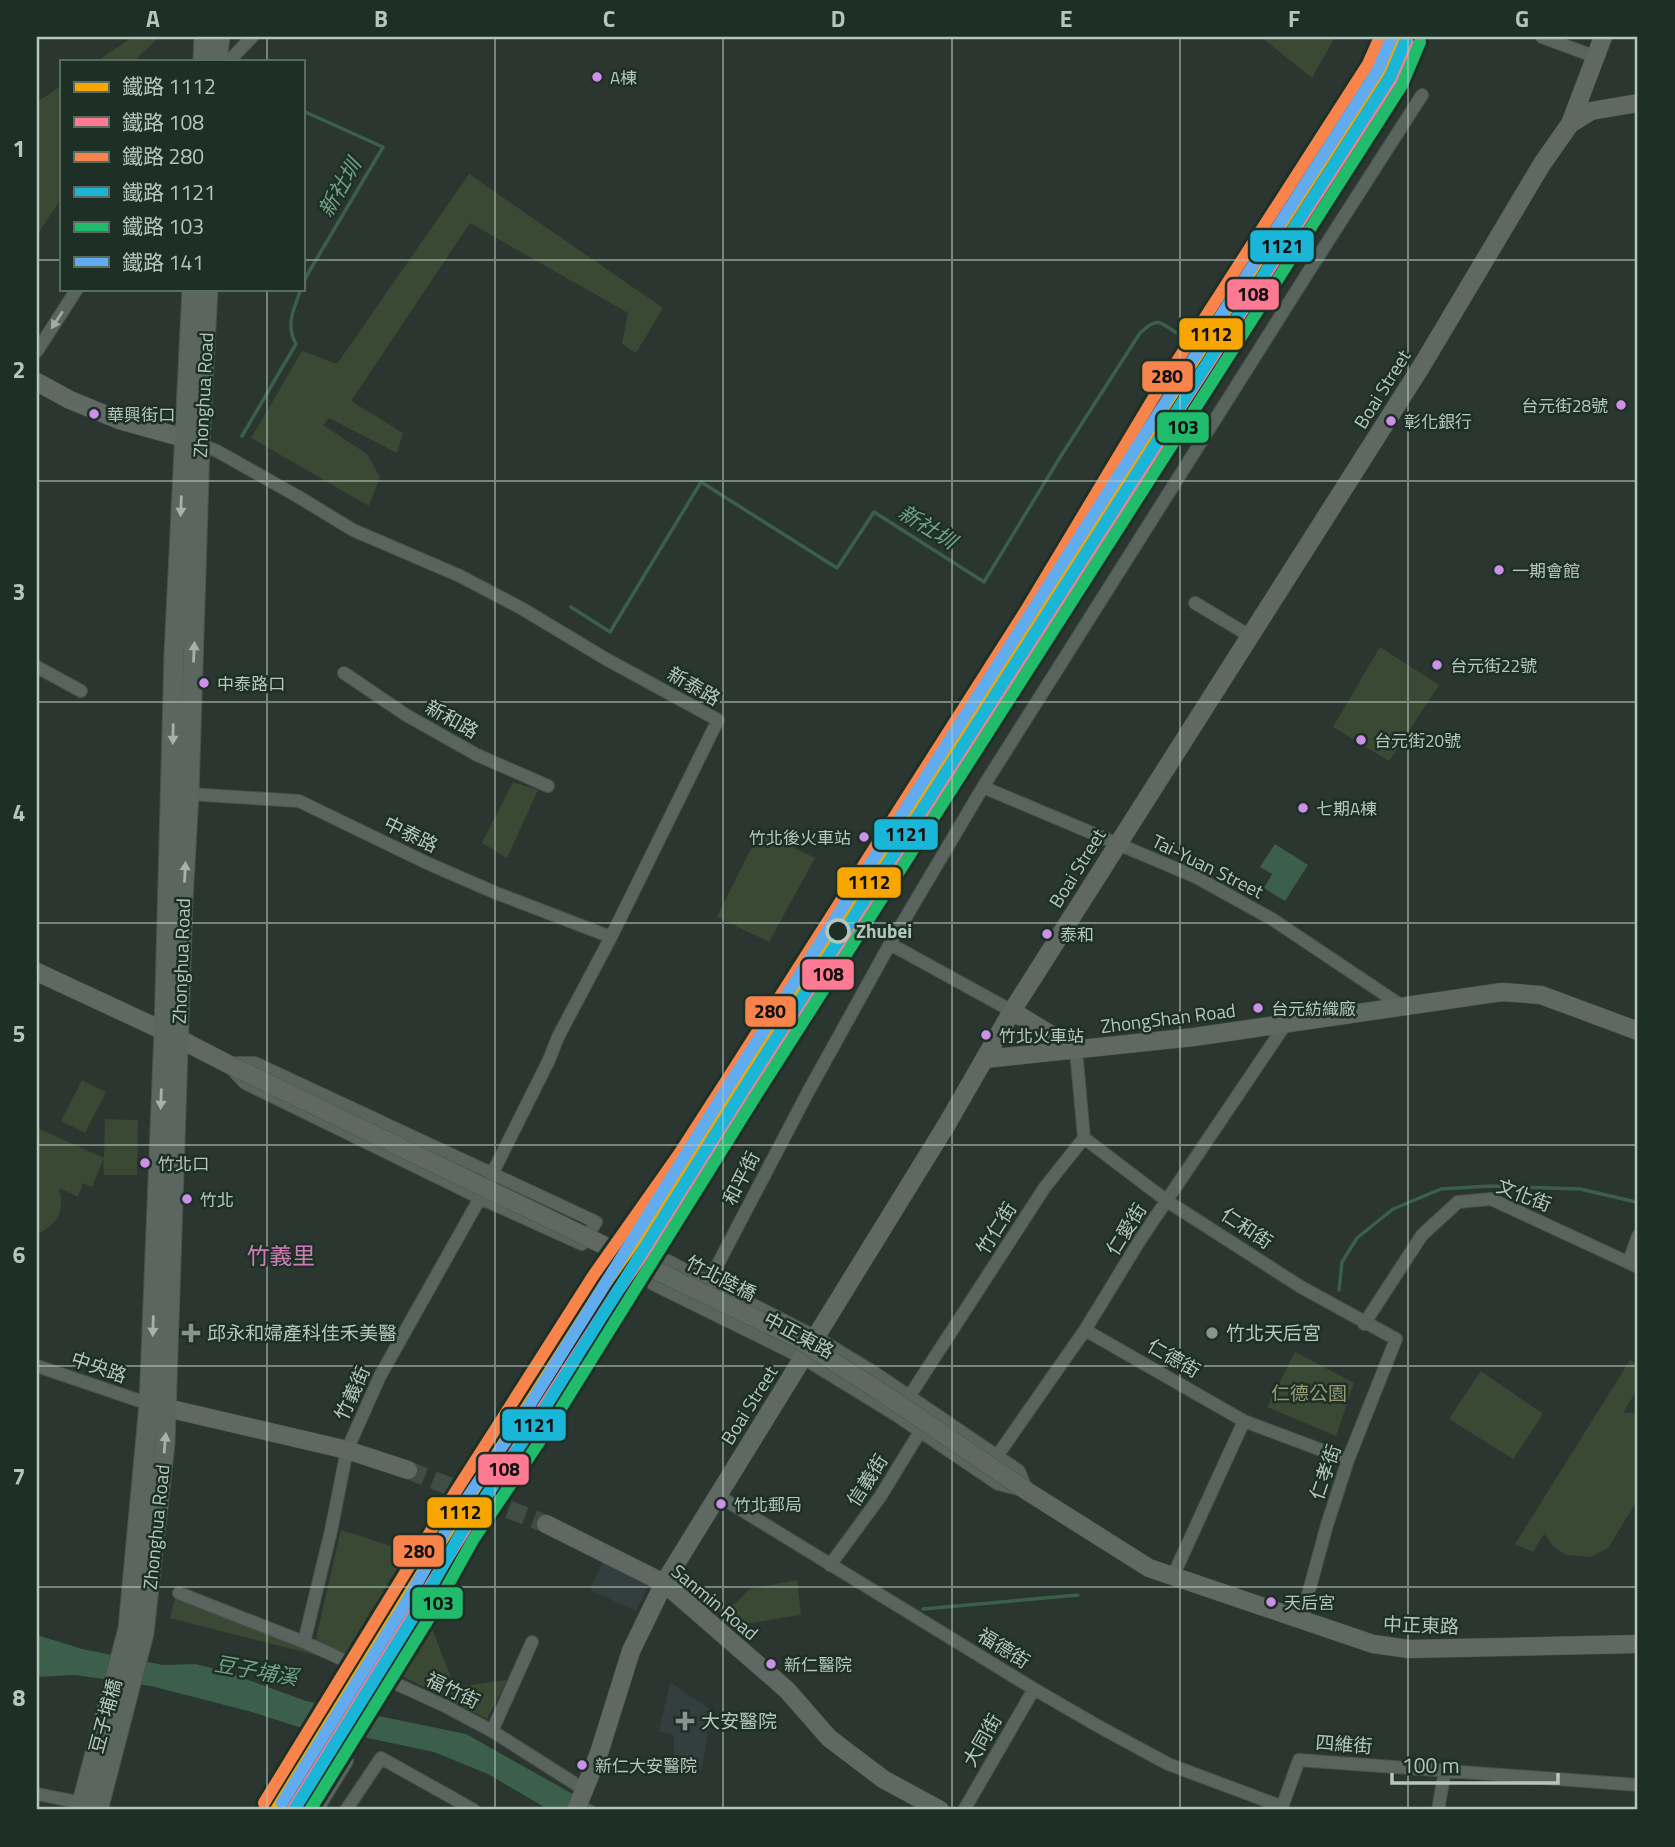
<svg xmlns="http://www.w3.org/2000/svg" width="1675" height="1847" viewBox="0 0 1675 1847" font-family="'Titillium Web','Noto Sans TC',sans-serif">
  <rect width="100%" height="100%" fill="#2b3630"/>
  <path fill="#333f3e" d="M603 1561 649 1583 636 1611 590 1590Z
    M670 1682 711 1710 702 1770 674 1771V1735L659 1731Z"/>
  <path fill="#394933" d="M133 37H159L134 61H97Z
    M1261 37H1335L1312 78Z
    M61 86V199L37 235V102Z
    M469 174 663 308 636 353 622 344 628 313 470 223 351 401 403 433 397 453 329 418 323 425 367 454 380 477 369 506 251 438 302 351 337 364Z
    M1380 647 1439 685 1389 761 1333 727Z
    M513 782 538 790 507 858 482 843Z
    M760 831 815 858 769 942 717 917Z
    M82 1080 106 1092 85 1133 61 1121Z
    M105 1119 138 1120 137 1175H104L103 1160 92 1187 83 1183 78 1197 59 1188C65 1213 58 1222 37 1235V1128L104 1158Z
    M1295 1352 1354 1383 1336 1436 1267 1407Z
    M1630 1360 1638 1365V1388L1623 1413H1638V1499L1608 1548 1591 1557 1566 1555 1554 1547 1544 1534 1533 1552 1515 1544Z
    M1481 1371 1543 1414 1513 1459 1449 1419Z
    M341 1530 428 1558 361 1663 319 1646 316 1638Z
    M797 1580 801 1615 733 1626 718 1610 736 1603 749 1589Z
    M175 1597 335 1660 170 1618Z
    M430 1624 455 1687 507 1680 487 1719 402 1676Z"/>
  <path fill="#3b5f4a" d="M1275 844 1308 865 1285 901 1264 888 1272 874 1260 867Z
    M37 1635 82 1649 163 1665 195 1664 224 1671 306 1701 466 1734 601 1810H549L488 1774 434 1752 363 1737 308 1730 252 1712 151 1686 75 1675 37 1677Z"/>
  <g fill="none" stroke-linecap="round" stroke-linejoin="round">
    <path stroke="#3b5f4a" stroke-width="3.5" d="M303 111 383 147 307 275 303 285
      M1268 291 1279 295
      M242 436 296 344C285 324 294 309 301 289
      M571 607 610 632 701 482 837 568 874 512 984 582 1059 459 1140 333C1160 315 1159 323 1180 335
      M1339 1290 1342 1262 1357 1238 1393 1209 1441 1189 1490 1186 1580 1189 1636 1202
      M923 1609 1078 1595
      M328 1708 342 1677"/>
    <path stroke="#404c45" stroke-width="18" stroke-dasharray="18 9" stroke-linecap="butt" d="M408 1470 546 1524"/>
    <defs>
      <path id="street" d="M1542 37 1596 57
        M229 61 252 37
        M37 351 77 289
        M194 442 217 451 297 496 353 530 460 576 521 608 606 659 718 720 611 937 558 1037 549 1060 480 1198 380 1376 347 1450 331 1531 304 1642
        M1195 603 1250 636
        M37 667 81 691
        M344 673 406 715 477 755 548 786
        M983 787 1196 877 1272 919 1402 1006
        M189 794 299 801 427 863 496 893 611 937
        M890 944 1012 1011
        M226 1063H255L596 1222 582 1244 480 1198 245 1083Z
        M1084 1138 1167 1201 1301 1287 1396 1339 1348 1460 1327 1525 1301 1620
        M668 1261 816 1337 875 1373 1019 1471 1027 1491 998 1484 896 1415 803 1358 653 1284Z
        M1629 1261 1638 1236
        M709 1281 808 1092 890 944 983 787 1307 274 1422 95
        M1364 1324 1422 1235 1458 1202 1491 1199 1638 1267
        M1085 1330 1244 1421 1348 1460
        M37 1366 149 1404
        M905 1403 1045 1187 1084 1138 1076 1050
        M997 1456 1085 1330 1140 1240 1287 1022
        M717 1495 1034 1689 1098 1726 1168 1764 1283 1807
        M830 1565 880 1497 924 1425
        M1173 1576 1244 1421
        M179 1593 304 1642 445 1706 492 1731 585 1790
        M492 1731 532 1642
        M37 1794 88 1804
        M317 1810 347 1761
        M346 1810 381 1758 474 1810
        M964 1810 1034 1689
        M1281 1810 1299 1760 1638 1785
        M1438 1810 1445 1770"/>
      <path id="secondary" d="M1570 124 1603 37
        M37 382 70 400 119 420 184 438
        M37 972 164 1031 226 1063
        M1012 1011 1076 1050
        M985 1059 1194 1037 1502 992 1541 995 1638 1031
        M154 1405 347 1450 408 1470
        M1027 1491 1149 1568 1373 1644 1409 1649 1638 1644
        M546 1524 664 1583 787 1690 829 1738 883 1779 940 1810
        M576 1810 599 1753 631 1651 664 1583 947 1124 1012 1011 1421 367 1542 164 1570 124 1591 111 1638 103"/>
      <path id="primary" d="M203 61 204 37
        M217 61 220 37
        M80 1810 128 1629 149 1404 164 1031 174 654 192 289
        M98 1810 144 1633 165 1443 183 900 189 794 200 444 208 289"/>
    </defs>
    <use href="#street" stroke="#48514c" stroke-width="14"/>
    <use href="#secondary" stroke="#48514c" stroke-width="19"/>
    <use href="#primary" stroke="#48534d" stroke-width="21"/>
    <use href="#street" stroke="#5a645e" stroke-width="12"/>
    <use href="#secondary" stroke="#5f6863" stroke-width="18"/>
    <use href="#primary" stroke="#5c6661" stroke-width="19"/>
    <path stroke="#5a635f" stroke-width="3.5" stroke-dasharray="7 7" stroke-linecap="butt" d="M1056 629 1396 83 1416 37"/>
    <defs>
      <path id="secondary-bridge" d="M226 1063 796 1338 881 1392 1027 1491"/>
    </defs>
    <use href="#secondary-bridge" stroke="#48514c" stroke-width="19" stroke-linecap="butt"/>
    <use href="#secondary-bridge" stroke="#5f6863" stroke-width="18"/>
    <defs>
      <path id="rail-1" d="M276 1810 449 1529 605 1284 691 1162 740 1086 1038 617 1166 404 1380 71 1395 37"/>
      <path id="rail-2" d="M292 1810 461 1536 617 1292 702 1170 752 1094 1050 625 1178 411 1392 79 1408 43"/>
      <path id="rail-3" d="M264 1803 437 1521 593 1276 679 1154 728 1078 1026 610 1154 397 1368 64 1380 37"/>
      <path id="rail-4" d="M294 1810 422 1603 461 1533 536 1422 743 1090 1390 77 1407 37"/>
      <path id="rail-5" d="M310 1810 434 1610 473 1540 548 1429 755 1097 1402 85 1420 42"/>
      <path id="rail-6" d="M282 1803 410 1596 449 1525 524 1414 731 1082 1378 70 1392 37"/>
    </defs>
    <use href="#rail-1" stroke="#1e3026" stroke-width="18"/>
    <use href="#rail-2" stroke="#1e3026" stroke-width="18"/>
    <use href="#rail-3" stroke="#1e3026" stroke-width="18"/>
    <use href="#rail-4" stroke="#1e3026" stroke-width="18"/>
    <use href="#rail-5" stroke="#1e3026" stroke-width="18"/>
    <use href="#rail-6" stroke="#1e3026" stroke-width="18"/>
    <use href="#rail-1" stroke="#f7a600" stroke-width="12"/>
    <use href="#rail-2" stroke="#fe7a93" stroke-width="12"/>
    <use href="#rail-3" stroke="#f8844c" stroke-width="12"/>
    <use href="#rail-4" stroke="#1ab6d8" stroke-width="12"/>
    <use href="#rail-5" stroke="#20bc6c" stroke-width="12"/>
    <use href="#rail-6" stroke="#60acee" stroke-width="12"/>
  </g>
  <defs><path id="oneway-solid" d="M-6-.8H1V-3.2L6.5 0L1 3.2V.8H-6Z" transform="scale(1.75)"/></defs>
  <use fill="#9eaea5" href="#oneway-solid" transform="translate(57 320) rotate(123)"/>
  <g fill="#a3b3ab">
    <use href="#oneway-solid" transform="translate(181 506) rotate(92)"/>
    <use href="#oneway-solid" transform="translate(194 652) rotate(-87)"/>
    <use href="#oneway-solid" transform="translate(173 734) rotate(91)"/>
    <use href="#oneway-solid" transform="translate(185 872) rotate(-87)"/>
    <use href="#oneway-solid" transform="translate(161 1099) rotate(92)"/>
    <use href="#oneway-solid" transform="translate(153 1326) rotate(92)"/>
    <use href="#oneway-solid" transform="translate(165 1443) rotate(-85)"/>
  </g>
  <path fill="none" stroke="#b5c6bd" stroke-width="2" stroke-opacity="0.55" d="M267 37V61M495 37V1810M723 37V1810M952 37V1810M1180 37V1810M1408 37V1810M37 260H61M303 260H1638M267 289V1810M37 481H1638M37 702H1638M37 923H1638M37 1145H1638M37 1366H1638M37 1587H1638"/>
  <g fill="#ce8fe9" stroke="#1e3026" stroke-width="2.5">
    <circle cx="597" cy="77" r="6"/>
    <circle cx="1621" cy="405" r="6"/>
    <circle cx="94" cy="414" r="6"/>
    <circle cx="1391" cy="421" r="6"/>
    <circle cx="1499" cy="570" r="6"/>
    <circle cx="1437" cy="665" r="6"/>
    <circle cx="204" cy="683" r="6"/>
    <circle cx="1361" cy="740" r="6"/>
    <circle cx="1303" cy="808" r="6"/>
    <circle cx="864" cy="837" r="6"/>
    <circle cx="1047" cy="934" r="6"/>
    <circle cx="1258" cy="1008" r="6"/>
    <circle cx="986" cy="1035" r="6"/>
    <circle cx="145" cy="1163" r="6"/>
    <circle cx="187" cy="1199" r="6"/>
    <circle cx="721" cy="1504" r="6"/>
    <circle cx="1271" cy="1602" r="6"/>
    <circle cx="771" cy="1664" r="6"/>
    <circle cx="582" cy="1765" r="6"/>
  </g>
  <circle fill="#1e3026" stroke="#b5c6bd" stroke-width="3.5" cx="838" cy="931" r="11"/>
  <g fill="#85948c" stroke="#1e3026" stroke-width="2.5">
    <path d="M187.5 1322.5h7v7h7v7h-7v7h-7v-7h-7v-7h7z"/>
    <circle cx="1212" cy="1333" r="7"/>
    <path d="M681.5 1710.5h7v7h7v7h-7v7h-7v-7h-7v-7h7z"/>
  </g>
  <g text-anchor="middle" stroke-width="5" stroke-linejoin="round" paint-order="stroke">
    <g font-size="17" fill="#b5c6bd" stroke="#1e3026" text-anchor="start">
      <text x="610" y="84">A棟</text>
      <text x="1608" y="412" text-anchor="end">台元街28號</text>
      <text x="107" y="421">華興街口</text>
      <text x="1404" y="428">彰化銀行</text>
      <text x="1512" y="577">一期會館</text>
      <text x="1450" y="672">台元街22號</text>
      <text x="217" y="690">中泰路口</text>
      <text x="1374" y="747">台元街20號</text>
      <text x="1316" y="815">七期A棟</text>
      <text x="851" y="844" text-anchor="end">竹北後火車站</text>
      <text x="1060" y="941">泰和</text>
      <text x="1271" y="1015">台元紡織廠</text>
      <text x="999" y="1042">竹北火車站</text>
      <text x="158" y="1170">竹北口</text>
      <text x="200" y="1206">竹北</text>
      <text x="734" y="1511">竹北郵局</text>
      <text x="1284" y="1609">天后宮</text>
      <text x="784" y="1671">新仁醫院</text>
      <text x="595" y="1772">新仁大安醫院</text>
    </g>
    <g font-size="19" fill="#b5c6bd" stroke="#1e3026">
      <text transform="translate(1382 389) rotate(-58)" y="7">Boai Street</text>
      <text transform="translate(203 395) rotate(-87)" y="7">Zhonghua Road</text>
      <text transform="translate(694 686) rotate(30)" y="7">新泰路</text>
      <text transform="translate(452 719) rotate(29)" y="7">新和路</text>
      <text transform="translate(411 834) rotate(26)" y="7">中泰路</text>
      <text transform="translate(1208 866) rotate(26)" y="7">Tai-Yuan Street</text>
      <text transform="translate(1077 868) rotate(-58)" y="7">Boai Street</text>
      <text transform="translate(181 961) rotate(-88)" y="7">Zhonghua Road</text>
      <text transform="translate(1168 1018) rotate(-7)" y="7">ZhongShan Road</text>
      <text transform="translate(741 1178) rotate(-63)" y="7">和平街</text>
      <text transform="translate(1524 1195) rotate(21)" y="7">文化街</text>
      <text transform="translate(996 1228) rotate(-58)" y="7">竹仁街</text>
      <text transform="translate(1247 1228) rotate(34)" y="7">仁和街</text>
      <text transform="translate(1126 1229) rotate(-58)" y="7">仁愛街</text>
      <text transform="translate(721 1278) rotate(27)" y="7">竹北陸橋</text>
      <text transform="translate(799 1335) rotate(28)" y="7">中正東路</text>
      <text transform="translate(1174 1358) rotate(30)" y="7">仁德街</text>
      <text transform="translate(99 1367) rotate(19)" y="7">中央路</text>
      <text transform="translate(352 1393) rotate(-65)" y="7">竹義街</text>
      <text transform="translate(749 1405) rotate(-58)" y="7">Boai Street</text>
      <text transform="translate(1325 1472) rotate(-71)" y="7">仁孝街</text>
      <text transform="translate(867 1480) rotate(-57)" y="7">信義街</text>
      <text transform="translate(156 1527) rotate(-84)" y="7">Zhonghua Road</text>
      <text transform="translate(715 1602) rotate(40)" y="7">Sanmin Road</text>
      <text transform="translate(1421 1625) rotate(2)" y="7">中正東路</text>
      <text transform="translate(1004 1648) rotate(32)" y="7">福德街</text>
      <text transform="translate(453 1690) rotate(26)" y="7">福竹街</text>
      <text transform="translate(105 1716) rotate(-75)" y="7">豆子埔橋</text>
      <text transform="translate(982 1740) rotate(-60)" y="7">大同街</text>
      <text transform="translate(1344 1744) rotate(4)" y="7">四維街</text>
    </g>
    <g font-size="19" font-weight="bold" fill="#b5c6bd" stroke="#1e3026" text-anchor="start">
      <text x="856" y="938">Zhubei</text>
    </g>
    <g font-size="19" fill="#b5c6bd" stroke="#1e3026" text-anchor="start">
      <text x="207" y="1340">邱永和婦產科佳禾美醫</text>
      <text x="1226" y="1340">竹北天后宮</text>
      <text x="701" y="1728">大安醫院</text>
    </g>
    <g font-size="19" fill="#979a75" stroke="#1e3026">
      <text x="1309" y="1400">仁德公園</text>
    </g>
    <g font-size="21" font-style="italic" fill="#71a286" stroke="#1e3026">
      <text transform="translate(340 188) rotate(-60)" y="7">新社圳</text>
      <text transform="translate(927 527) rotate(32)" y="7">新社圳</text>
      <text transform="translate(256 1671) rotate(10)" y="7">豆子埔溪</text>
    </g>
    <g font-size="23" fill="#d07bb7" stroke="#1e3026">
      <text x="281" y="1264">竹義里</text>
    </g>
  </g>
  <g stroke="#1e3026" stroke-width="2.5">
    <rect x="1249" y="229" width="66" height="34" rx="7" fill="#1ab6d8"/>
    <rect x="1226" y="278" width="54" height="33" rx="7" fill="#fe7a93"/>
    <rect x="1178" y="317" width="66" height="34" rx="7" fill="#f7a600"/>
    <rect x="1141" y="360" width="53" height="33" rx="7" fill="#f8844c"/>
    <rect x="1156" y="411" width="54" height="33" rx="7" fill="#20bc6c"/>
    <rect x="873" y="818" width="66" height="33" rx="7" fill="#1ab6d8"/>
    <rect x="836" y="866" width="66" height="33" rx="7" fill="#f7a600"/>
    <rect x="801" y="958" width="54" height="33" rx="7" fill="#fe7a93"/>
    <rect x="744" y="995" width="53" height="33" rx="7" fill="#f8844c"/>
    <rect x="501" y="1408" width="66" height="34" rx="7" fill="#1ab6d8"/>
    <rect x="477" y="1453" width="53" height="33" rx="7" fill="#fe7a93"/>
    <rect x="426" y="1496" width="67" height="33" rx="7" fill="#f7a600"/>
    <rect x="392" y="1534" width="53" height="34" rx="7" fill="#f8844c"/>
    <rect x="411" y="1586" width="53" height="34" rx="7" fill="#20bc6c"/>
  </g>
  <g font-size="19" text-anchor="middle" font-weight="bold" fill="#111">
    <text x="1282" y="253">1121</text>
    <text x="1253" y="301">108</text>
    <text x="1211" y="341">1112</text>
    <text x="1167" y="383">280</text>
    <text x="1183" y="434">103</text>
    <text x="906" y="841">1121</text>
    <text x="869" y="889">1112</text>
    <text x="828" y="981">108</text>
    <text x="770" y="1018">280</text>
    <text x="534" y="1432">1121</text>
    <text x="504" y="1476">108</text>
    <text x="460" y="1519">1112</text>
    <text x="419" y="1558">280</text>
    <text x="438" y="1610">103</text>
  </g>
  <rect width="1675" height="1847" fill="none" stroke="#1e3026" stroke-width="77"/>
  <rect x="60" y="60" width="245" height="231" fill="#1e3026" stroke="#5a6c62" stroke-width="2"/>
  <rect x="74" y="82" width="35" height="10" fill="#f7a600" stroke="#5a6c62" stroke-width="2"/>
  <text x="122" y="94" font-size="21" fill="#b5c6bd">鐵路 1112</text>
  <rect x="74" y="117" width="35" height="10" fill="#fe7a93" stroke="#5a6c62" stroke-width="2"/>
  <text x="122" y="130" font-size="21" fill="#b5c6bd">鐵路 108</text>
  <rect x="74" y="152" width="35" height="10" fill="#f8844c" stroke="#5a6c62" stroke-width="2"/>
  <text x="122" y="164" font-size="21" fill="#b5c6bd">鐵路 280</text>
  <rect x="74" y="187" width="35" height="10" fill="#1ab6d8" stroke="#5a6c62" stroke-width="2"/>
  <text x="122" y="200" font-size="21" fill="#b5c6bd">鐵路 1121</text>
  <rect x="74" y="222" width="35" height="10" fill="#20bc6c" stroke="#5a6c62" stroke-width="2"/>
  <text x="122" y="234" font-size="21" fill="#b5c6bd">鐵路 103</text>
  <rect x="74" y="257" width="35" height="10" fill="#60acee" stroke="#5a6c62" stroke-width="2"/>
  <text x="122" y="270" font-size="21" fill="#b5c6bd">鐵路 141</text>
  <path d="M1392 1773v10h166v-10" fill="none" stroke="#b5c6bd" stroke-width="3.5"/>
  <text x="1402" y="1773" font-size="21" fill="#b5c6bd" stroke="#1e3026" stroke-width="5" paint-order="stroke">100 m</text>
  <rect x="38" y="38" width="1598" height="1770" fill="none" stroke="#b5c6bd" stroke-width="2.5"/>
  <g font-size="23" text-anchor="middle" font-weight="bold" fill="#b5c6bd">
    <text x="153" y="27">A</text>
    <text x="381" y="27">B</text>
    <text x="609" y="27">C</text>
    <text x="838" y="27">D</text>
    <text x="1066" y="27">E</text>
    <text x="1294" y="27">F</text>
    <text x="1522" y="27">G</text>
    <text x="19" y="157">1</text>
    <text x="19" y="378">2</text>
    <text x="19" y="600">3</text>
    <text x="19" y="821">4</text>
    <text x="19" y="1042">5</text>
    <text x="19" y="1263">6</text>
    <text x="19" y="1485">7</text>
    <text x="19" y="1706">8</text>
  </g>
</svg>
